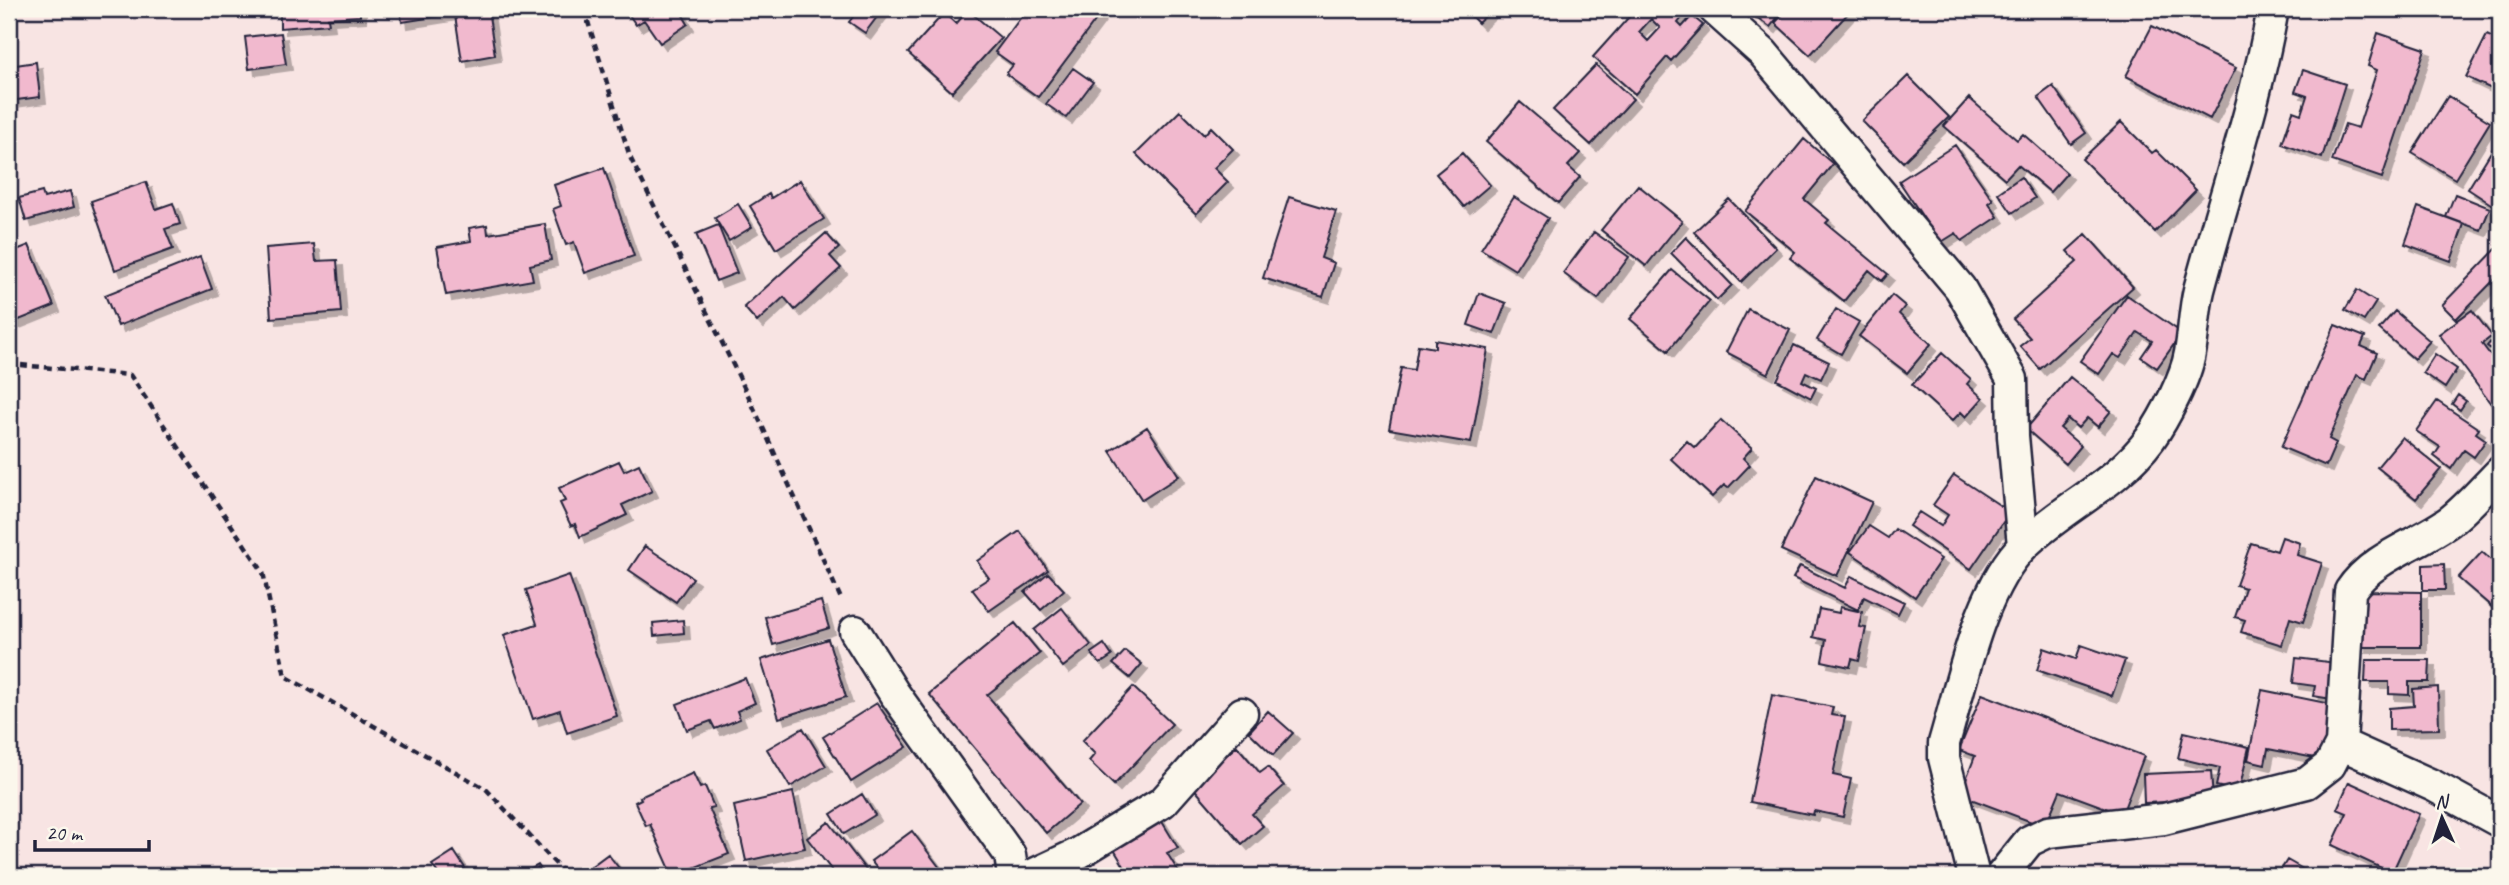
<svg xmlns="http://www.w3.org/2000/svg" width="2509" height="885" viewBox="0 0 2509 885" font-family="Caveat,sans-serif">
  <defs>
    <filter id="shadow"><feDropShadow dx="6" dy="6" stdDeviation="0" flood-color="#0004"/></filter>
  </defs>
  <rect width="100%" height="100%" fill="#f8e4e3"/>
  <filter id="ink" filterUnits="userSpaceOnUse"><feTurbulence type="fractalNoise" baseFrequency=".0143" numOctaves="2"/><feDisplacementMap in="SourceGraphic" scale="14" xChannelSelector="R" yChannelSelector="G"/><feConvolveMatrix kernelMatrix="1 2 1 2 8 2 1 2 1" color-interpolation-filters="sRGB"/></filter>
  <g filter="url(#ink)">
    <path fill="#f1b9ce" stroke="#22223b" stroke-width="2" fill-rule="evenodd" filter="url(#shadow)" d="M262 9H360V16L328 18 329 24 280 28V10Z
      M400 9H452V14L402 22Z
      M454 9H488L495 55 462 61Z
      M625 9H686L681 12 688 24 660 43 644 20 636 25Z
      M859 9H883L865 33 849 22Z
      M1027 9H1104L1038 97 1006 74 1013 65 995 52Z
      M1464 9H1493L1478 23Z
      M1636 9H1661L1668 15 1674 9H1689L1678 23 1682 27 1692 16 1703 25 1671 61 1667 57 1635 94 1593 57ZM1651 19 1660 28 1648 41 1639 32Z
      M1746 9H1784L1770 27Z
      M1788 9H1852L1810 55 1775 23Z
      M968 10 1001 38 952 92 908 53 944 13 956 24Z
      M2152 26 2236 68 2210 119 2126 76Z
      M281 33 286 64 249 69 245 37Z
      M2378 33 2425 49 2382 178 2332 161 2345 124 2358 128 2377 70 2368 66Z
      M2500 33V93L2466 77 2487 35 2497 40Z
      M36 62 40 97 9 101V66Z
      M1596 65 1633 99 1591 145 1553 110Z
      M1073 68 1093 82 1066 118 1046 104Z
      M2303 70 2345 84 2322 158 2282 144 2293 111 2301 114 2307 96 2295 92Z
      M1908 76 1949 117 1903 162 1862 121Z
      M2053 86 2086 133 2071 144 2038 97Z
      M2448 96 2490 122 2455 179 2412 153Z
      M1969 98 2017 140 2023 134 2067 173 2050 192 2018 165 2005 179 1944 126Z
      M1520 102 1580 153 1568 166 1580 177 1558 203 1486 142Z
      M1180 111 1204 135 1211 127 1233 149 1214 168 1228 182 1196 214 1136 154Z
      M2121 122 2152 153 2156 150 2196 190 2155 232 2082 159Z
      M2500 137V210L2468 189Z
      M1804 139 1833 164 1804 199 1829 220 1826 223 1888 274 1882 281 1869 270 1844 301 1790 258 1795 252 1745 211Z
      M1955 145 1993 200 1989 203 1998 217 1962 241 1956 233 1940 243 1899 181Z
      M1462 153 1490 185 1464 207 1436 174Z
      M604 168 634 256 585 273 574 242 566 245 553 209 561 206 554 185Z
      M2021 177 2035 198 2012 213 1998 193Z
      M800 180 824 219 776 249 750 206 769 194 771 198Z
      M146 182 156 209 173 203 180 224 165 229 173 249 115 270 91 201Z
      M1638 185 1682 221 1646 266 1601 230Z
      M70 191 74 207 26 221 19 198 42 192 44 198Z
      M2455 194 2490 208 2481 230 2446 217Z
      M1289 197 1336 211 1321 258 1334 263 1323 297 1263 278Z
      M1514 197 1548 218 1515 270 1481 249Z
      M1729 199 1776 248 1741 282 1694 232Z
      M738 204 752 227 729 241 715 218Z
      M2418 207 2464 224 2451 261 2405 244Z
      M545 224 551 260 530 265 533 280 446 295 437 247 471 241 469 228 487 225 488 234Z
      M718 225 737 273 716 281 696 234Z
      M1594 232 1629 257 1598 299 1563 273Z
      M826 233 839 248 830 256 841 268 795 310 784 297 757 322 744 307Z
      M2086 234 2133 287 2040 369 2020 346 2030 338 2013 319 2077 262 2067 251Z
      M1686 237 1732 285 1717 300 1671 253Z
      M314 244 316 261 337 260 341 312 271 318 266 248Z
      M29 245 54 306 9 324V253Z
      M2500 245V274L2456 319 2442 305Z
      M200 257 212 289 118 326 105 295Z
      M1672 270 1710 301 1668 351 1630 319Z
      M2357 290 2376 302 2364 321 2345 310Z
      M1479 293 1506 303 1494 334 1468 325Z
      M1892 295 1905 306 1899 314 1931 344 1907 373 1859 336Z
      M2127 295 2182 333 2157 368 2141 357 2152 341 2138 332 2120 358 2113 354 2099 374 2080 361Z
      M1748 309 1790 330 1768 374 1726 352Z
      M1836 309 1859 322 1841 354 1817 340Z
      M2472 310 2492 336 2482 344 2500 368V416L2439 334Z
      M2395 311 2430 341 2414 359 2379 329Z
      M2335 325 2365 337 2361 346 2377 353 2366 379 2357 375 2329 439 2336 443 2326 466 2281 447Z
      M2500 330V356L2487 346Z
      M1435 340 1488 349 1471 443 1389 429 1401 368 1414 370 1418 345 1435 348Z
      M1794 345 1829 362 1821 379 1806 372 1802 381 1816 388 1811 398 1777 380Z
      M1942 353 1971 379 1967 384 1983 398 1966 417 1961 412 1952 421 1912 385Z
      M2435 354 2457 369 2445 388 2423 373Z
      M2070 377 2111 411 2098 427 2087 418 2078 428 2068 419 2060 428 2081 446 2066 464 2026 429Z
      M2458 395 2466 401 2460 410 2452 404Z
      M2437 401 2479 429 2476 433 2486 440 2474 457 2464 450 2451 469 2434 456 2440 447 2416 431Z
      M1721 420 1752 448 1743 458 1750 465 1728 488 1724 485 1712 497 1671 459 1687 441 1695 448Z
      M1147 427 1179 476 1142 500 1110 451Z
      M2402 437 2441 469 2416 499 2377 467Z
      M619 461 624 471 639 464 652 491 622 505 627 515 580 537 575 524 571 526 560 503 565 501 559 488Z
      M1954 475 2010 512 1971 569 1909 526 1919 512 1941 526 1948 515 1933 505Z
      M1816 476 1872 502 1837 576 1781 550Z
      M1869 526 1888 538 1895 529 1941 559 1915 597 1850 552Z
      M1020 531 1048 570 989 611 972 589 989 578 977 561Z
      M2282 537 2300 543 2297 555 2322 563 2303 622 2290 618 2282 645 2241 632 2245 620 2235 617 2245 588 2236 585 2251 543 2277 551Z
      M645 546 693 578 676 602 629 570Z
      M2482 552 2500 568V614L2458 578Z
      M2444 564 2445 590H2423V565Z
      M1800 566 1845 588 1851 576 1904 602 1898 614 1864 597 1858 610 1793 578Z
      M1048 573 1064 590 1041 610 1025 592Z
      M569 575 617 716 567 733 560 710 533 719 504 635 537 624 526 590Z
      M2361 591 2421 592V647H2360Z
      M821 601 829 628 773 645 765 617Z
      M1840 607 1862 612 1859 627 1866 628 1859 661 1852 659 1850 667 1822 661 1826 640 1813 637 1819 609 1839 613Z
      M1062 608 1091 645 1063 667 1034 630Z
      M683 620 684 633 654 636 653 623Z
      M1015 623 1040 653 987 695 1080 804 1046 833 929 694Z
      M828 639 846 697 779 718 761 660Z
      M1104 644 1112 656 1100 664 1091 653Z
      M2081 645 2125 660 2112 696 2037 670 2044 648 2076 659Z
      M1125 651 1142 664 1130 678 1113 664Z
      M2296 658 2337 663 2332 699 2313 696 2315 686 2293 683Z
      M2366 660H2430L2429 682H2409V695L2389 694V682H2365Z
      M745 678 755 703 737 711 740 719 715 729 711 721 687 730 677 704Z
      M1133 687 1172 724 1114 785 1089 761 1095 754 1082 741Z
      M2438 687 2439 729 2389 730V708L2414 706 2413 689Z
      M2262 690 2336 705 2325 760 2268 749 2265 764 2248 760Z
      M1982 694 2144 756 2122 814 2060 791 2045 827 1960 795 1975 756 1959 750Z
      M1772 695 1833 707 1831 715 1845 717 1833 775 1851 779 1843 817 1814 811 1813 815 1750 802Z
      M877 703 907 747 851 782 823 737Z
      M1268 711 1293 733 1273 755 1249 732Z
      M803 728 826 766 790 787 767 749Z
      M2184 732 2249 747 2239 791 2216 786 2220 768 2178 758Z
      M1237 746 1260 773 1268 767 1284 786 1252 814 1263 826 1242 844 1191 785Z
      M2211 771 2213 800 2144 803 2143 774Z
      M693 773 700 788 705 786 714 807 709 808 729 854 673 876 650 824 646 826 635 802 641 799 640 797Z
      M2349 782 2419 814 2392 873 2332 845 2347 813 2337 809Z
      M793 792 805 848 746 861 734 806Z
      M862 794 875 815 844 834 831 814Z
      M1158 815 1178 848 1167 853 1181 876H1130L1110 843Z
      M829 822 869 874 865 876H836L807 838Z
      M912 831 946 876H883L871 861Z
      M454 851 465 868 452 876H440L432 865Z
      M608 854 625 876H595L589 868Z
      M2287 860 2315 876H2277Z
      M538 865 545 876H519Z"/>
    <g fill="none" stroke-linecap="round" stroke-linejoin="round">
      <defs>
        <path id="minor" d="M1714 9 1763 53 1960 288 2012 379 2013 436 2023 546
          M855 631 894 693 1010 855 1013 876
          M2341 744 2434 786 2500 822
          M1030 876 1079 853 1163 802 1242 713
          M1974 876 1944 758V743C1962 683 1979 589 2025 544 2064 507 2118 483 2150 439 2165 418 2186 377 2190 353 2194 332 2194 310 2199 290 2224 196 2256 104 2273 9
          M2001 876 2029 841 2048 832 2164 819 2307 783 2330 765 2341 744 2350 591C2373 556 2417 545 2450 521 2468 507 2484 488 2500 472"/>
      </defs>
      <use href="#minor" stroke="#22223b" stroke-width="35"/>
      <path stroke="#22223b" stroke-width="4.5" stroke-dasharray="7 5" stroke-linecap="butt" d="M584 9 630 157 748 395 842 601
        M9 364 130 375 263 572 285 676 486 789 567 876"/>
      <use href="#minor" stroke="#fbf7ec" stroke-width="30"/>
    </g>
  </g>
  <rect width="2509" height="885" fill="none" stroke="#fbf7ec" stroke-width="35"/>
  <rect x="18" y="18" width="2474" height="850" fill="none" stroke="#22223b" stroke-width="2.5" filter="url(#ink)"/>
  <g transform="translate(2442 818) rotate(357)" stroke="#fbf7ec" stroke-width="5" paint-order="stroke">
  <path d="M0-5L12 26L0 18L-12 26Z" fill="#22223b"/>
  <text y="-10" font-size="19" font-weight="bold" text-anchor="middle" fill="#22223b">N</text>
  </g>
  <path d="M35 840v10h114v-10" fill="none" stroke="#22223b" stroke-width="3.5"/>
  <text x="46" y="840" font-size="21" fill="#22223b" stroke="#fbf7ec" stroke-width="5" paint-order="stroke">20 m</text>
</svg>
